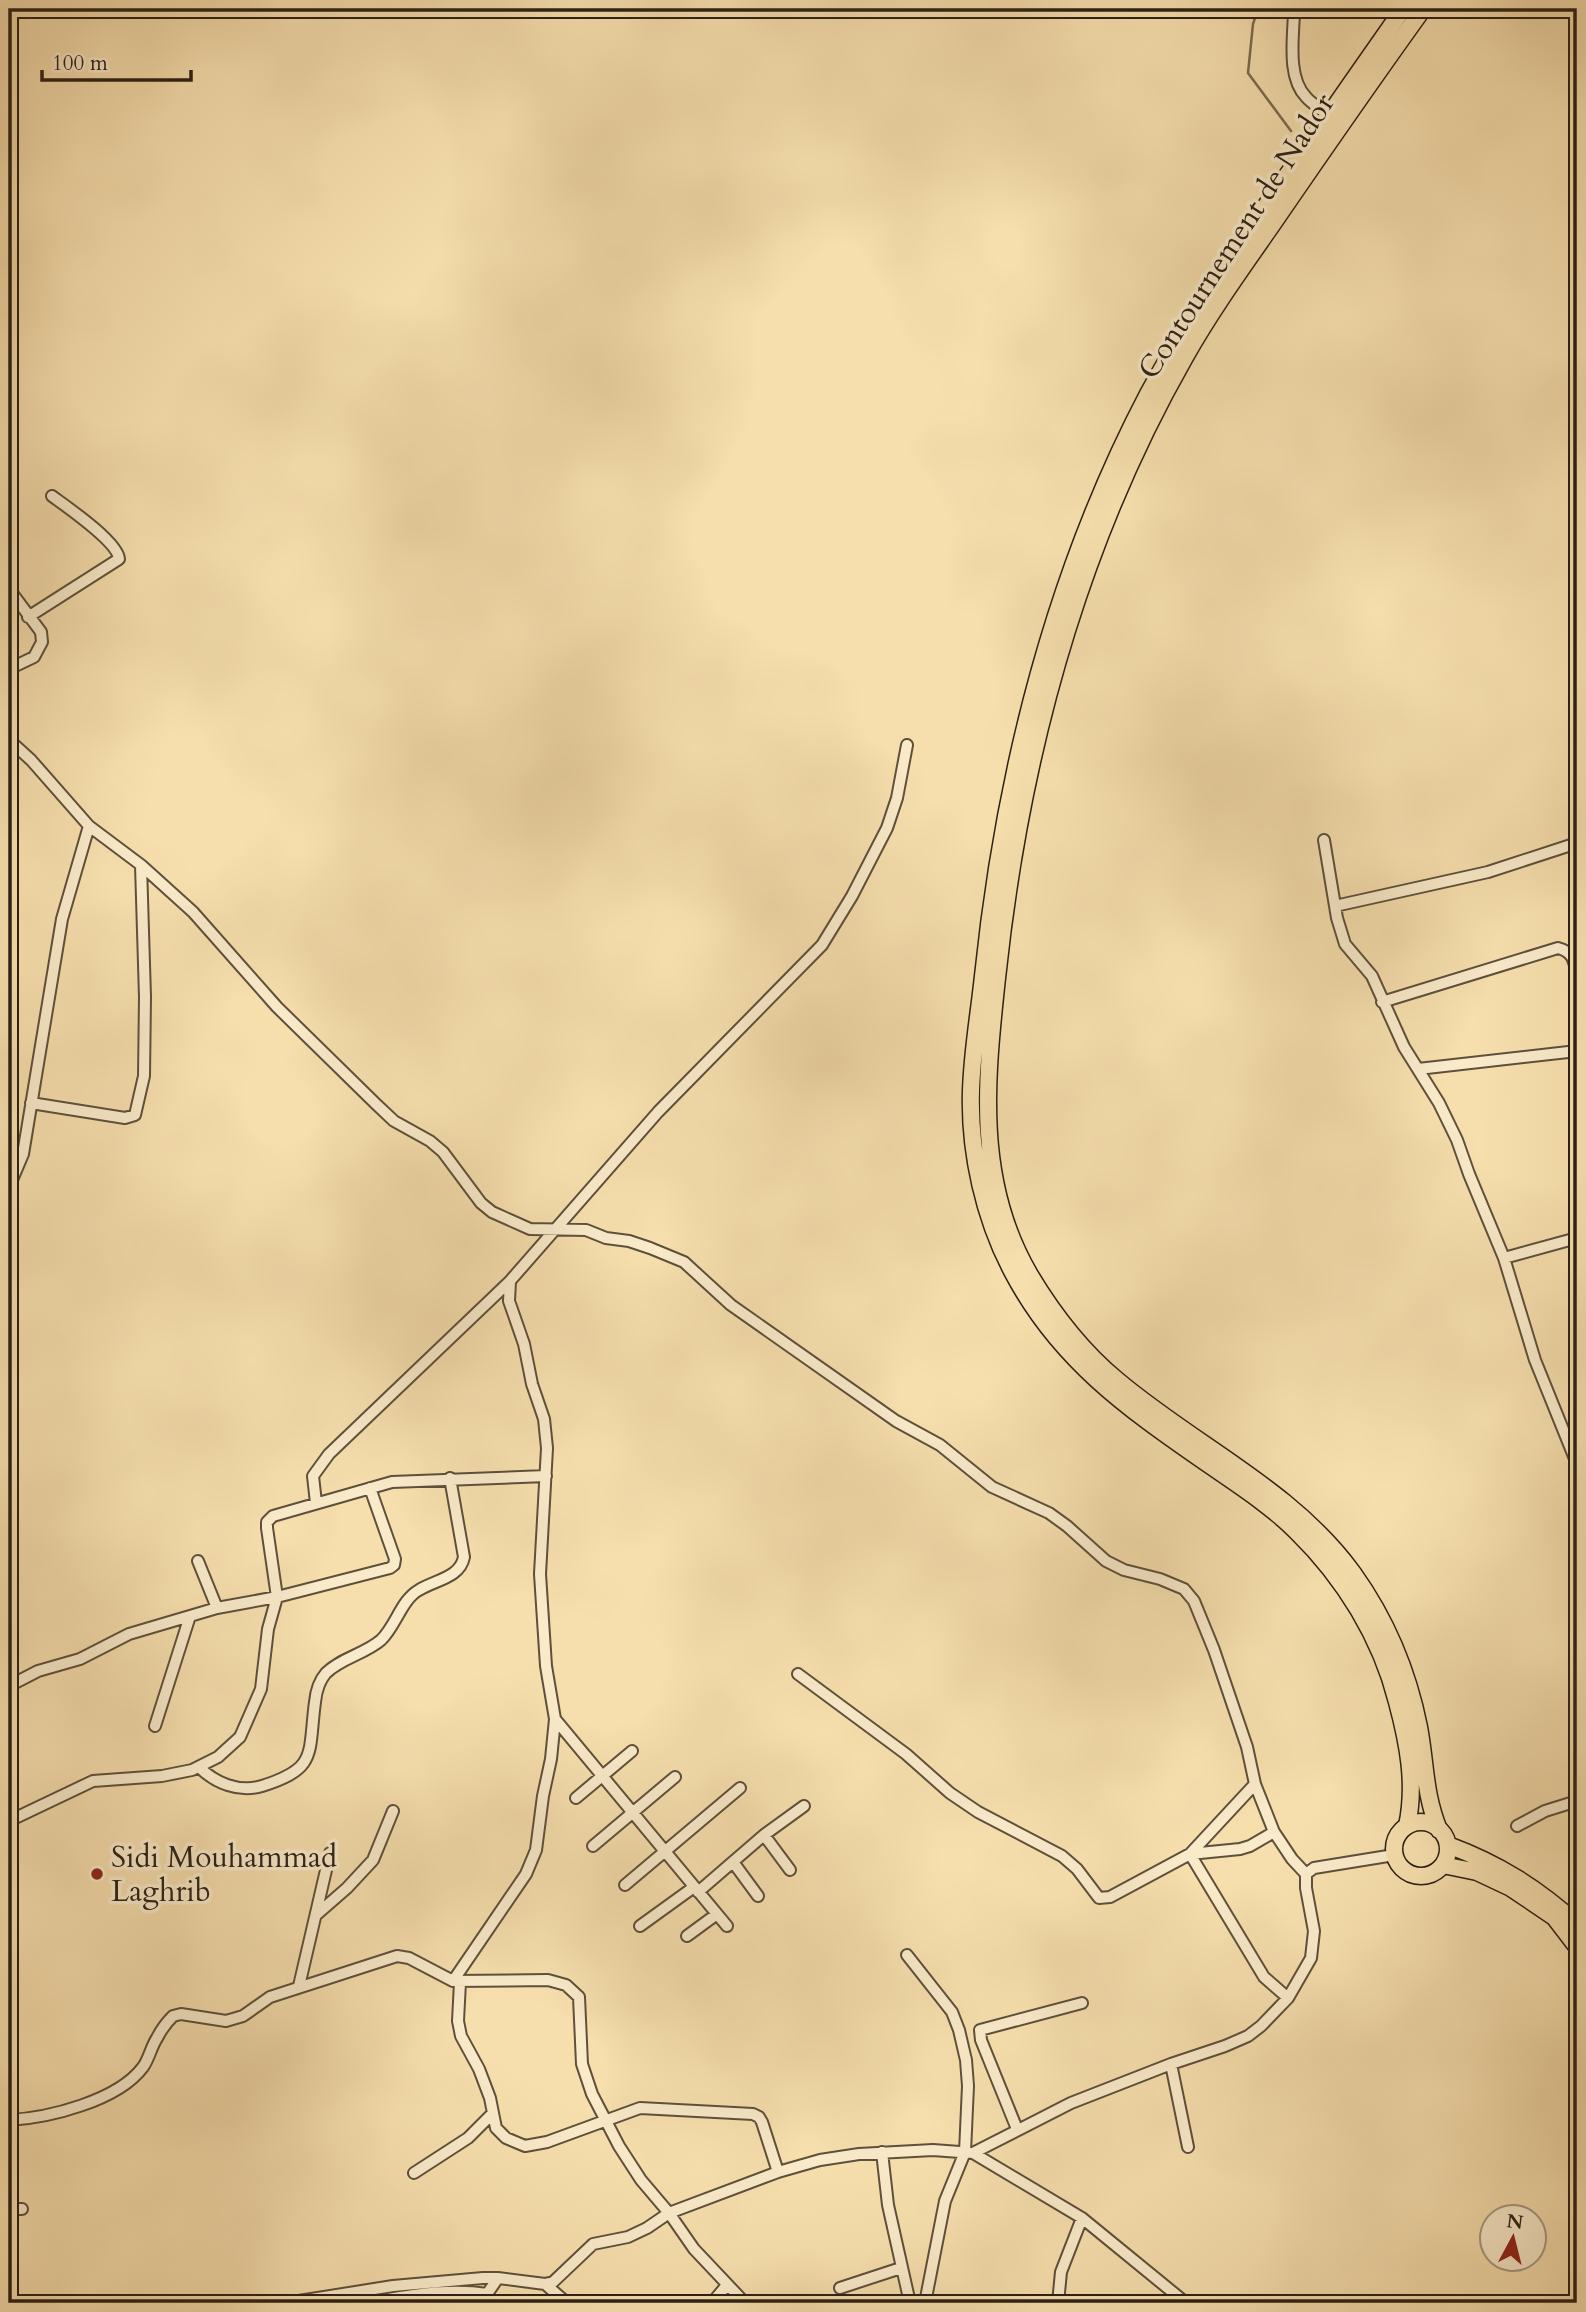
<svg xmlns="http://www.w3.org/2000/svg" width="1586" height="2312" viewBox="0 0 1586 2312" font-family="Cardo,serif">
  <rect width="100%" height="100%" fill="#f6dead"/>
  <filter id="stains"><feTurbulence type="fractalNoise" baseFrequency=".00286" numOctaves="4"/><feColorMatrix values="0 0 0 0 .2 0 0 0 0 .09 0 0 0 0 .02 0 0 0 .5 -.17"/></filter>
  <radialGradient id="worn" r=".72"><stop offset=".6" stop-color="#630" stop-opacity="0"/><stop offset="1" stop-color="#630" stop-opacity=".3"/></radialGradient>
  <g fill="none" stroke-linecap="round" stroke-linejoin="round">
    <path stroke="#7c6b51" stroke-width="2.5" d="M1258 9 1253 24 1248 73 1291 131"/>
    <defs>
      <path id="minor" d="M1294 9C1294 35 1286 76 1306 97 1312 104 1321 109 1328 115
        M9 589 41 632 42 642 34 657 9 669
        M28 617 119 559C118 542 67 507 52 496
        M9 740 31 760 89 826 141 865 193 912 277 1007 377 1105 394 1121 430 1141 443 1152 481 1203 492 1212 530 1229 586 1230 606 1238 629 1241 650 1248 684 1262 731 1305 896 1421 940 1445 992 1487 1049 1513 1067 1526 1106 1561 1124 1570 1160 1579 1184 1589 1194 1601 1214 1650 1247 1747 1255 1784 1274 1832 1292 1859 1306 1874
        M1324 840 1337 918 1345 944 1372 976 1404 1047 1439 1103 1457 1140 1469 1174 1504 1258 1535 1360 1577 1464
        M1335 906 1488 872 1574 844
        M1382 1002 1558 948C1573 952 1574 960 1577 974
        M1418 1069 1577 1051
        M31 1103 125 1118 135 1115 144 1076 145 997 141 865
        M9 1187 23 1154 62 919 89 826
        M1504 1258 1577 1238
        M316 1503 313 1476 329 1454 510 1281
        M9 1532 11 1567 9 1574
        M198 1561 217 1608
        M798 1674 906 1754 950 1793 978 1812 1062 1856 1077 1869 1099 1898 1110 1897 1190 1854 1240 1849 1250 1846 1274 1832
        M9 1686 38 1671 80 1659 129 1634 217 1608 277 1597 390 1568 394 1565 395 1559 370 1488
        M555 1719 727 1926
        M155 1726 190 1616
        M199 1767C215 1783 239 1793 262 1786 318 1768 308 1755 315 1702 316 1692 319 1681 326 1673 341 1658 365 1654 381 1640 396 1626 401 1600 419 1590 435 1580 460 1578 464 1557L450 1478
        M1255 1784 1190 1854 1264 1977 1288 1998
        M576 1798 632 1751
        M9 1821 93 1781 162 1776 192 1770 218 1757 240 1737 261 1689 268 1629 277 1597 267 1528V1522L273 1516 392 1482 546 1476
        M1517 1826 1545 1811 1577 1801
        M764 1835 790 1870
        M593 1846 675 1777
        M733 1862 758 1896
        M625 1885 740 1788
        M698 1892 764 1835 804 1806
        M316 1915 347 1888 373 1860 393 1811
        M640 1926 694 1887
        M687 1936 717 1914
        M907 1955 952 2012 959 2030 966 2060 968 2086 965 2152 945 2201 925 2303
        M453 1981 526 1874 536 1850 543 1796 551 1759 555 1719 546 1666 540 1574 547 1448 544 1419 532 1384 524 1344 509 1301 510 1281 658 1112 822 945 852 896 887 828 897 798 907 745
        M460 1982 458 2021 461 2036 479 2069 490 2098 496 2128 506 2138 525 2146 547 2142 640 2108 753 2114 759 2117 762 2122 778 2172
        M299 1986 330 1853
        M1171 2064 1188 2147
        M9 2120C48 2118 118 2101 143 2067 149 2059 151 2047 157 2038 161 2030 167 2022 173 2016L181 2014 226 2021 243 2016 270 1997 397 1956 409 1958 453 1981 548 1980 566 1985 579 1997 582 2064 592 2094 619 2146 641 2180 669 2213 694 2249 745 2303
        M1017 2129 981 2040 980 2030 1082 2003
        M882 2152 888 2205 910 2303
        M973 2153 1071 2103 1171 2064 1225 2046 1248 2036 1261 2026 1288 1998 1311 1958 1314 1931 1306 1888V1874L1314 1868 1394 1855
        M414 2173 468 2138 492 2114
        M9 2209H22
        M545 2284 567 2303
        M840 2288 901 2268
        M286 2303 393 2286 483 2278H498L545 2284 553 2282 593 2244 628 2237 647 2228 669 2213 778 2172 820 2160 859 2154 933 2150 973 2153 1082 2218 1186 2303
        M363 2303C403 2297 446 2287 487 2294L498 2278
        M712 2303 727 2285
        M1058 2303 1061 2272 1082 2218"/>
      <path id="highway" d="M1403 9C1357 75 1311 140 1265 207 1224 268 1183 329 1148 394 1053 575 1004 774 983 976 979 1014 972 1053 971 1091 969 1152 984 1219 1013 1273 1059 1360 1127 1408 1205 1462 1237 1484 1270 1505 1297 1532 1344 1578 1381 1638 1397 1702 1408 1743 1416 1784 1407 1826
        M1423 9C1372 80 1322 152 1272 225 1242 268 1211 311 1185 357 1076 548 1020 760 997 978 986 1080 975 1182 1030 1275 1054 1315 1082 1351 1117 1380 1195 1446 1292 1489 1353 1573 1386 1619 1408 1672 1419 1727 1426 1764 1424 1793 1439 1830
        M1394 1849a27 27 0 1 1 54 0a27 27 0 1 1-54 0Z
        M1448 1845C1499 1864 1537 1888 1577 1924
        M1443 1865 1477 1872 1511 1888 1554 1917 1577 1947"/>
    </defs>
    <use href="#minor" stroke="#5e503b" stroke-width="14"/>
    <use href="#highway" stroke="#2c2015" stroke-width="19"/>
    <use href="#minor" stroke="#f9eaca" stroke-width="10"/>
    <use href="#highway" stroke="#f6dead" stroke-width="16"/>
  </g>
  <circle fill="#8f2418" stroke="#f9eaca" stroke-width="2.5" cx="97" cy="1874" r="7"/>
  <g text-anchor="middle" stroke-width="7" stroke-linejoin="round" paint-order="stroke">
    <g font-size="30" fill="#2c2015" stroke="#f9eaca">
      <text transform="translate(1236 236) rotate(-57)" y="10">Contournement de Nador</text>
    </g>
    <g font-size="30" fill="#2c2015" stroke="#f9eaca" text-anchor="start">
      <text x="111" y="1867">Sidi Mouhammad<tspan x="111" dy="34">Laghrib</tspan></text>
    </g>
  </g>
  <rect width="1586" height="2312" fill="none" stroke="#f6dead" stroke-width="35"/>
  <rect x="10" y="10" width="1565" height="2291" fill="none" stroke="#2c2015" stroke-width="3.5"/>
  <rect x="18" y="18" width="1551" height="2277" fill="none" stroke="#2c2015" stroke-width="2"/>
  <g transform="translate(1513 2238) rotate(7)"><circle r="33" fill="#f9eaca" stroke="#a79982" stroke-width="2"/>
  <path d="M0-5L12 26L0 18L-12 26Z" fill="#8f2418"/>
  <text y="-10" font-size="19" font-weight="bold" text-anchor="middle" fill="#2c2015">N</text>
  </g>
  <path d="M42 70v10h149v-10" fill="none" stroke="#2c2015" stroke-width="3.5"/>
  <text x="52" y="70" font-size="21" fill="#2c2015" stroke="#f9eaca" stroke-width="5" paint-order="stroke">100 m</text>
  <rect width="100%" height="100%" filter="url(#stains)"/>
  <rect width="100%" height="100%" fill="url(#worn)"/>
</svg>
